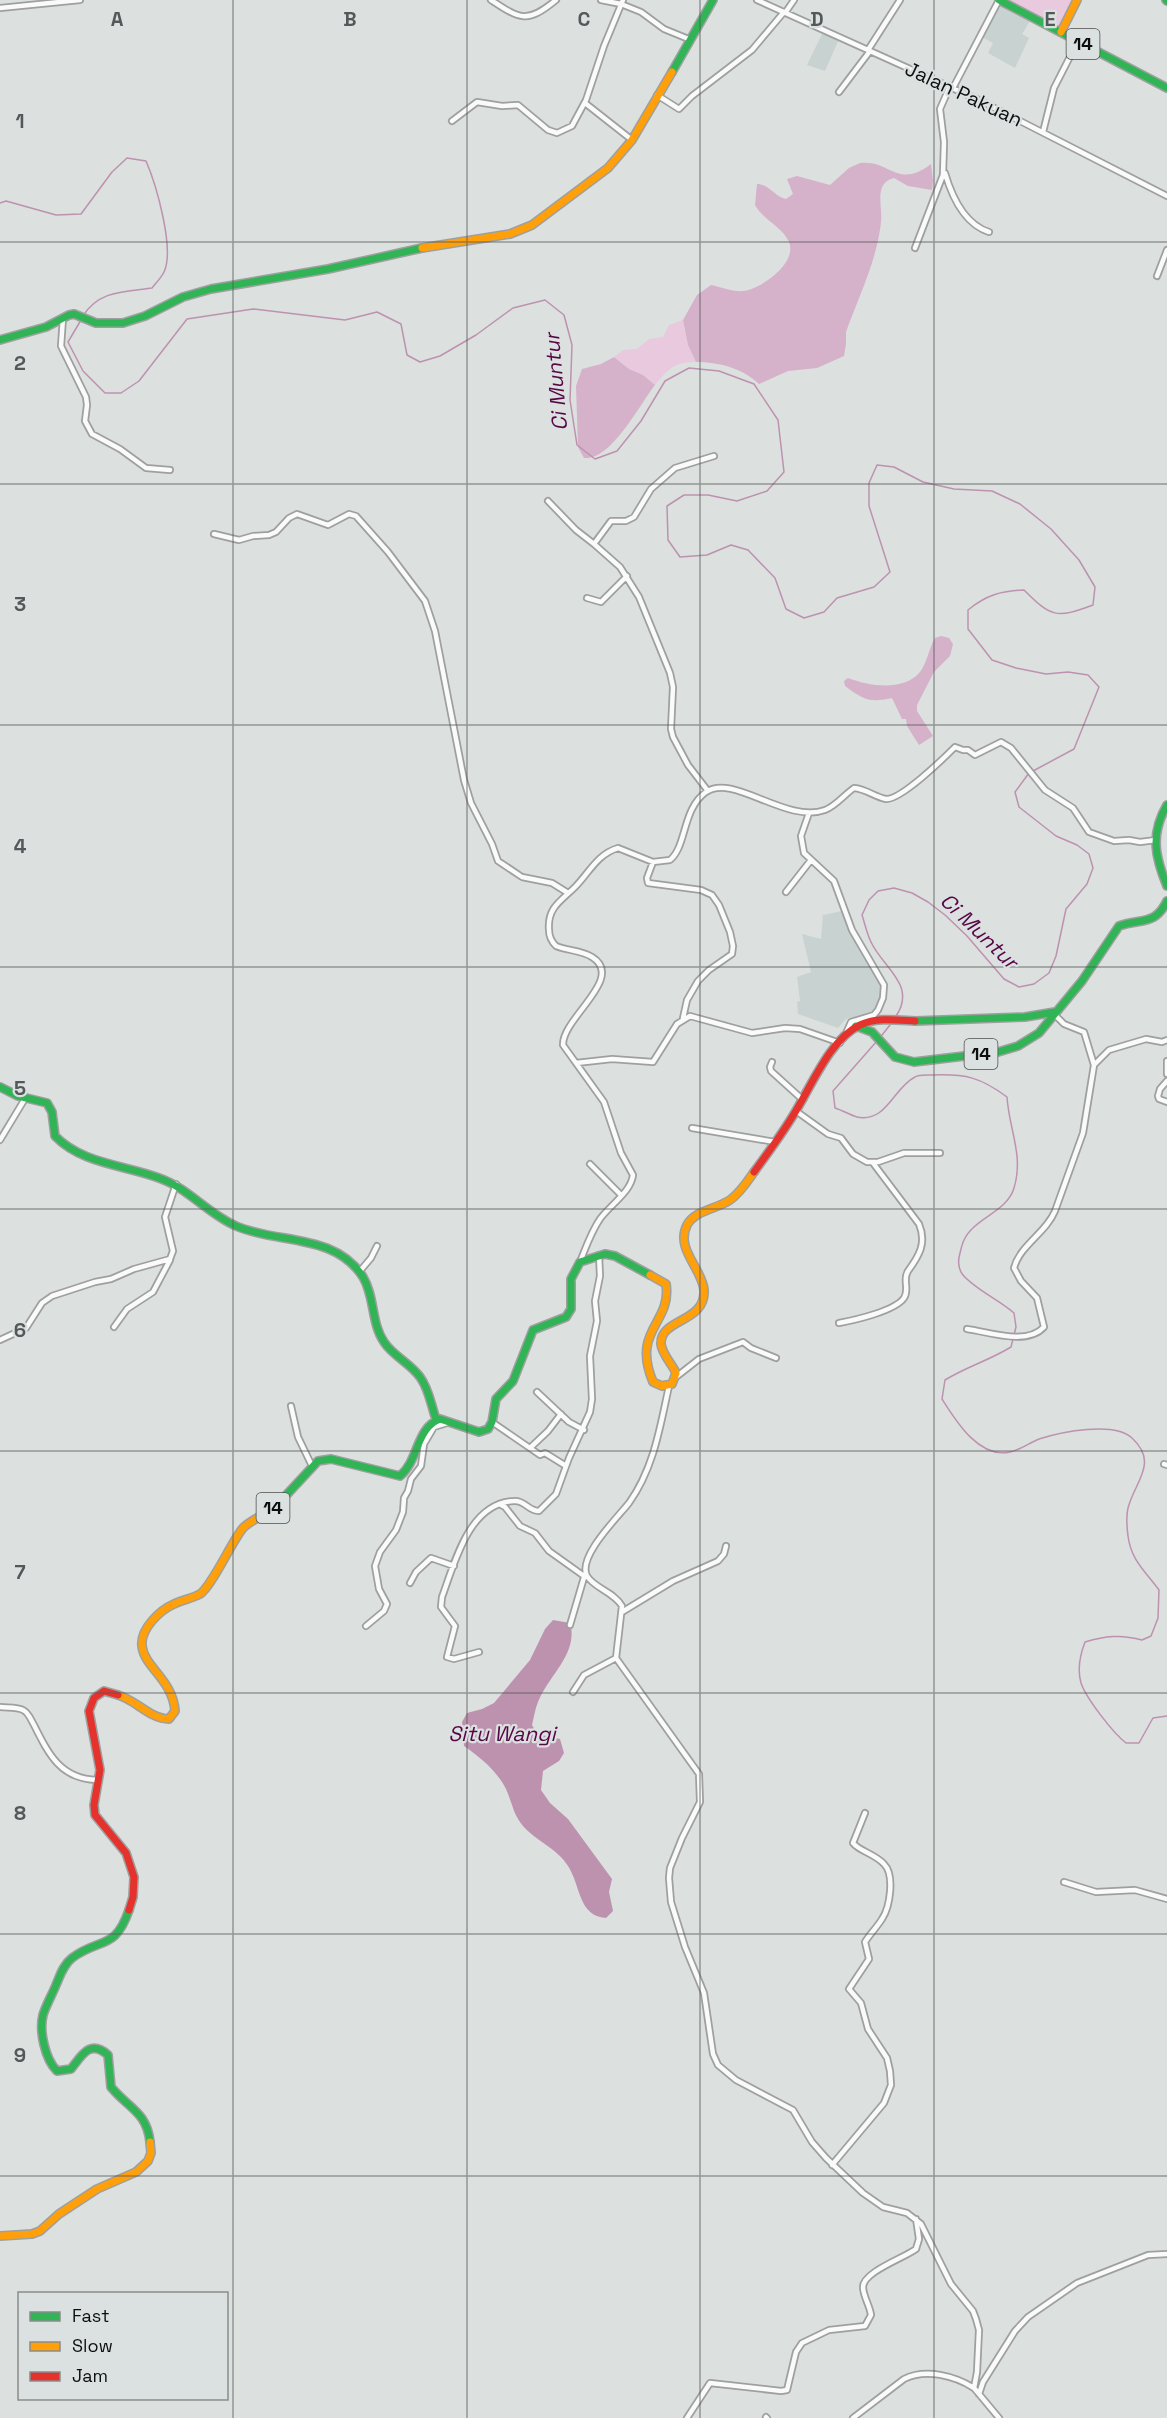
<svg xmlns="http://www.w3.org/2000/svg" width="1167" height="2418" viewBox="0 0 1167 2418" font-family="'Space Grotesk',sans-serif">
  <rect width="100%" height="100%" fill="#dce0df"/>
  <path fill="#c8d2d1" d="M999 5 1030 21 1022 34 1029 38 1015 68 988 53 993 43 982 37Z
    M823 32 839 39 825 71 807 65Z
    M842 911 858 947 878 978 882 991 878 1006 872 1013 846 1019 838 1028 798 1014 797 1002 800 1001 797 977 811 972 802 934 821 939 823 915Z"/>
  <path fill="#e8c9de" d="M1007 0H1073L1061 24 1056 26Z
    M683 320 688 345 696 362C674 362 668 369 655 385L643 375 629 369 614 357 623 350 637 349 649 339 663 337 669 325Z"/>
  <path fill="#d5b2ca" d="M860 163C890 159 897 190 931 164L933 181 932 190 908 186 894 178C873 183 883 207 881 222 877 260 859 296 846 332V344L844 356 817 368 788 371 759 384C742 368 719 362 696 362L688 345 683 320 697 295 711 285C721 287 733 292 743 291 761 289 798 263 789 242 782 226 763 220 755 205L757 184C769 184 775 197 786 199L793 194 787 179 797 176 830 185 849 168Z
    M614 357 629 369 643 375 655 385C640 404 611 461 584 458L578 447 576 386 582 369 601 364Z
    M941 636 949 638 953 644 950 656 934 672 917 705V711L933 736 919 745 907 726 906 719H902L892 698C869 703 864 700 845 686L844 681 848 678C869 686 903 692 920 672 927 663 929 648 935 638Z"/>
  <path fill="#bd92af" d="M553 1620 570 1623C579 1653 548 1676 538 1702 535 1709 534 1717 532 1725L537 1734 560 1739 564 1753 559 1761 543 1771 541 1790 550 1803 568 1819 612 1879 609 1892 613 1911 606 1918C578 1916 581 1886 568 1866 558 1849 536 1841 523 1826 513 1814 512 1802 506 1789 497 1771 480 1757 464 1746L462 1722 467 1713 482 1709 494 1703 530 1660 545 1629Z"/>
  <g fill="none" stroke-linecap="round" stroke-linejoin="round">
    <path stroke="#bd92af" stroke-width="1.5" d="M0 203 6 201 56 215 81 214 112 172 127 158 146 161C156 184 175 249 164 272 161 278 156 283 152 288 125 292 99 290 83 316
      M81 320 68 342 83 371 105 393H121L139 381 187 319 253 309 345 320 377 312 401 324 407 355 420 362 440 356 476 335 513 308 545 300 564 315 572 345 570 400 577 445 595 459 617 451 641 421 665 381 689 368 719 371 754 384 778 420 784 472 767 491 737 501 708 495H684L667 506 668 540 680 557 707 555 731 545 748 550 775 578 786 609 804 618 824 612 837 598 874 587 890 572 869 506V483L877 465 894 467 923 482 954 489 992 491 1020 504 1051 529 1079 560 1095 587 1093 605C1056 619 1051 617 1024 590 1001 591 986 595 968 610V629L992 660 1016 668 1046 674 1068 672 1088 675 1099 687 1074 749 1033 771
      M896 1016C917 985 883 968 871 942 867 934 865 924 862 915L869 900 878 891 894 888 912 893 928 902 945 915 967 936 1004 979 1019 987 1034 984 1049 973 1056 956 1066 909 1087 884 1093 868 1089 854 1077 845 1056 836 1019 807 1015 792 1029 773
      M882 1035 890 1025
      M877 1041 833 1091 835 1108C842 1110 850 1115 857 1117 887 1123 893 1088 915 1077 919 1074 928 1075 933 1075 966 1074 980 1077 1007 1097 1009 1130 1024 1155 1014 1188 1007 1212 974 1218 964 1240 962 1244 961 1249 960 1253 958 1260 958 1269 963 1275 976 1290 998 1299 1014 1313L1016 1327 1011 1347C990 1360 966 1367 945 1380L942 1399C956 1421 979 1459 1010 1452 1020 1450 1029 1443 1039 1439 1061 1432 1114 1421 1132 1438 1159 1463 1135 1481 1128 1508 1126 1516 1127 1528 1128 1536 1131 1560 1145 1571 1159 1590L1158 1618 1151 1636 1142 1640C1121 1634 1105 1636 1085 1642 1080 1655 1077 1669 1081 1683 1086 1698 1113 1733 1126 1743H1139L1153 1718 1167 1716"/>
    <defs>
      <path id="street" d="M491 0C520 19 527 24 556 0
        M601 0 621 4 641 12 664 29 691 40
        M757 0 981 101 1167 196
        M0 8 80 0
        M785 13 794 0
        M868 50 900 0
        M953 88 999 0
        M839 92 870 51
        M657 95 679 109 692 96 752 50 784 12
        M585 103 632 140
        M452 121 477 102 502 106 518 105 548 130 557 133 572 126 586 100 604 46 623 0
        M1043 132 1054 88 1078 41
        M945 173C952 197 964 224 989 232
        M915 248 943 175 944 142 940 109 950 86
        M1157 276 1167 250
        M63 318 61 346 86 397 87 405 85 421 92 434 120 449 146 468 170 470
        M548 501 576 530 594 544
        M214 534 239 540 253 536 269 535 276 532 289 518 297 514 328 525 349 514 356 516 388 552 425 601 435 631 464 780 471 803 492 844 498 861 522 877 552 883 568 893
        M587 598 601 602 627 576
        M708 791 688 765 673 737 671 729 673 687 670 673 639 597 620 567 594 544 611 521H626L634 517 651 489 675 468 714 456
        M809 813 801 836 804 853 834 881 852 930 884 985 883 998 878 1010 874 1015 851 1022 847 1031
        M653 862 647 878 648 883 701 890 712 895 719 905 730 932 733 946 732 954 709 970 698 981 687 1000 683 1018
        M786 892 811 860
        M1054 1014 1064 1024 1084 1032 1094 1065 1109 1050 1146 1039 1162 1042 1167 1040
        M1167 1061V1074
        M772 1062 770 1067 771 1071 803 1100
        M576 1063 612 1059 653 1062 677 1024 690 1016 752 1033 785 1028 800 1029 840 1043
        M1167 1081 1160 1089 1158 1096 1159 1099 1167 1102
        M796 1111 828 1134 841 1138 853 1154 867 1162H878L904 1153H940
        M692 1128 775 1142
        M0 1140 26 1097
        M590 1164 621 1195
        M580 1262C586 1247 591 1232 600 1219 610 1205 631 1192 633 1175L621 1153 604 1102 563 1045C562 1018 626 978 592 957 581 950 568 951 556 946 551 941 549 937 549 930 547 906 563 900 577 885 590 871 598 854 618 848L653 862 670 860C687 846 682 809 706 792 733 773 786 824 825 810 836 806 845 794 854 788 866 789 875 797 886 799 901 800 944 758 955 747L963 750H968L975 755 1001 742 1011 748 1045 790 1073 808 1089 832 1114 841 1129 840 1140 842 1156 840
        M360 1271 371 1258 377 1246
        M839 1323C855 1320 895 1311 904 1298 910 1289 902 1280 908 1271 919 1256 927 1243 919 1224L873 1163
        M114 1327 127 1309 153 1292 170 1260
        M967 1329C989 1332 1027 1346 1044 1327L1037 1298 1021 1281 1014 1268C1020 1245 1046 1233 1055 1211L1083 1133 1094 1065
        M0 1340 26 1328 42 1303 52 1296 95 1282 111 1279 134 1269 170 1259 173 1251 165 1217 176 1184
        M676 1377 699 1359 743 1342 751 1348 776 1358
        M669 1386C660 1427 654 1468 629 1503 618 1517 577 1557 587 1576 594 1588 614 1592 622 1606L616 1658 699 1774 700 1802 682 1838 670 1868 669 1878 671 1902 685 1947 704 1993 713 2054 718 2065 736 2080 793 2110 812 2142 826 2158 863 2193 883 2207 907 2213 921 2224 951 2284 973 2311 976 2319 979 2330 977 2372 974 2388 999 2418
        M537 1392 569 1422 584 1430
        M291 1406 298 1437 312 1466
        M492 1422 540 1455 545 1453 566 1466
        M530 1448 548 1431 561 1414
        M1164 1464 1167 1465
        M501 1505 505 1507 520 1526 535 1533 549 1551 584 1576
        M410 1583 416 1572 431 1558 454 1566
        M622 1612 673 1581 718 1561 724 1554 726 1546
        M570 1625 585 1574
        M366 1626 384 1611 387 1604 379 1589 375 1566 380 1552 396 1530 403 1512 404 1498 408 1491 411 1479 421 1466 424 1444 434 1427 447 1423
        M479 1652 454 1659 447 1657 455 1626 441 1607 442 1597C455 1562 469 1503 514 1501 525 1500 528 1511 539 1511L556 1494 569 1458 590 1412 592 1399 590 1356 597 1321 595 1301 600 1276 599 1255
        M573 1692 584 1675 616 1658
        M0 1707C7 1708 17 1707 23 1710 29 1713 31 1720 34 1725 49 1755 61 1779 97 1780
        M1064 1882 1096 1892 1135 1890 1167 1899
        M832 2165 884 2103 891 2085 890 2071 887 2058 868 2029 861 2003 849 1989 869 1959 865 1942C870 1934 877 1927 882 1919 890 1907 895 1875 884 1864 875 1854 859 1851 853 1843L865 1813
        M979 2394 983 2382 1015 2331 1028 2317 1077 2283 1148 2255 1167 2254
        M766 2417 767 2418
        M687 2418 710 2383 781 2391 787 2390 796 2352 802 2343 829 2330 865 2326 871 2315C870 2306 863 2296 863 2287 863 2272 904 2258 916 2249L919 2239 916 2219
        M853 2418 904 2379C926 2368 955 2376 974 2388"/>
      <path id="fast" d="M999 0 1167 88
        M1166 0 1167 1
        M672 72 713 0
        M0 340 46 327 69 315 74 314 96 323H123L145 316 183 297 211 289 328 269 422 248
        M1167 805C1150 834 1155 857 1167 886
        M915 1021 1025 1017 1055 1012
        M856 1026 872 1032 895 1057 914 1062 998 1052 1018 1046 1039 1033 1082 981 1119 926C1141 918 1155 926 1167 901
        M0 1087 18 1096 47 1103 52 1112 55 1136C82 1164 125 1165 159 1178 188 1188 208 1214 236 1226 278 1244 335 1233 363 1277 375 1297 371 1323 384 1342 393 1356 410 1363 420 1377 429 1389 431 1405 436 1419
        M262 1515 277 1505 318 1461 331 1459 400 1476C419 1460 416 1428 440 1419L479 1432 488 1429 492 1422 496 1399 513 1381 533 1330 566 1317 571 1309V1279L580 1262 605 1254 615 1256 650 1275
        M129 1910C115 1951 100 1937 72 1958 63 1965 60 1976 56 1985 52 1995 46 2005 43 2015 39 2031 45 2059 57 2071L71 2069C82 2055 90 2039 108 2055L111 2087C128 2108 147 2112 150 2142"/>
      <path id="slow" d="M1061 32 1077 0
        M422 248 510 234 532 225 608 168 632 140 672 72
        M650 1275 666 1284C672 1324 631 1329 653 1382L662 1386 672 1384 676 1373C672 1364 662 1354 661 1344 660 1318 706 1323 704 1290 702 1268 675 1249 687 1225 695 1210 717 1209 730 1200 740 1193 747 1182 754 1172
        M118 1695C136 1700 150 1719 169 1719L175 1711C173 1680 144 1667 142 1646 140 1629 160 1610 174 1604 182 1600 193 1598 200 1594 212 1586 232 1541 243 1528 248 1523 256 1519 262 1515
        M0 2236 32 2234 40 2231 59 2214 97 2189 136 2172 148 2161 151 2153 150 2142"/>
      <path id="jam" d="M754 1172C768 1153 782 1134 794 1114 811 1087 830 1039 860 1025 876 1017 897 1020 915 1021
        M118 1695 104 1691 94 1698 89 1711 100 1770 94 1805 95 1815 126 1853 134 1877 133 1897 129 1910"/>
    </defs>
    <use href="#street" stroke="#9da09f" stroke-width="8"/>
    <use href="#fast" stroke="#9da09f" stroke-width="10"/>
    <use href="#slow" stroke="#9da09f" stroke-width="10"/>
    <use href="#jam" stroke="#9da09f" stroke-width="10"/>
    <use href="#street" stroke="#fafafa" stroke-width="4.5"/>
    <use href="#fast" stroke="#30b455" stroke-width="7"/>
    <use href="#slow" stroke="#ff9f0a" stroke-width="7"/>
    <use href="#jam" stroke="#e5322d" stroke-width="7"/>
  </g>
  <path fill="none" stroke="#555858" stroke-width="1.5" stroke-opacity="0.55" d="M233 0V2418M467 0V2418M700 0V2418M934 0V2418M0 242H1167M0 484H1167M0 725H1167M0 967H1167M0 1209H1167M0 1451H1167M0 1693H1167M0 1934H1167M0 2176H1167"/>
  <g text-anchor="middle" stroke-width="4.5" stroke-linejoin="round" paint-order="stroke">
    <g fill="#dbe1e0" stroke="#4b4e4e" stroke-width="1.5">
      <rect x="1066.5" y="29" width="33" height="30" rx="4.5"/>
      <rect x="964.5" y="1039" width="33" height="30" rx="4.5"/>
      <rect x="256.5" y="1493" width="33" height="30" rx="4.5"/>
    </g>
    <g font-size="18" font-weight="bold" fill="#0d0f0f">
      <text x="1083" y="50">14</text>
      <text x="981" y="1060">14</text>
      <text x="273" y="1514">14</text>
    </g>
    <g font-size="20" fill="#0d0f0f" stroke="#dbe1e0">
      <text transform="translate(964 94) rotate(25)" y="7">Jalan Pakuan</text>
    </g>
    <g font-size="21" font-style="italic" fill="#580646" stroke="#dbe1e0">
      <text transform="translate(556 382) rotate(-95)" y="7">Ci Muntur</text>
      <text transform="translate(979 931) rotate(44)" y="7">Ci Muntur</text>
      <text x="502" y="1741">Situ Wangi</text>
    </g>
  </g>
  <g font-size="20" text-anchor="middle" font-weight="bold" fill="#555858" stroke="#dbe1e0" stroke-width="4.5" stroke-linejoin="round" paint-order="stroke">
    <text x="117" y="26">A</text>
    <text x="350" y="26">B</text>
    <text x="584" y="26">C</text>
    <text x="817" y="26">D</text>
    <text x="1050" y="26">E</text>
    <text x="20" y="128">1</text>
    <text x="20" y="370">2</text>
    <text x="20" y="611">3</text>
    <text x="20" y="853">4</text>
    <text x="20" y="1095">5</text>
    <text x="20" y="1337">6</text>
    <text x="20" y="1579">7</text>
    <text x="20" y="1820">8</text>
    <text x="20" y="2062">9</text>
  </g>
  <rect x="18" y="2292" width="210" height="108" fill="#dbe1e0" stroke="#898d8c" stroke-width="1.5"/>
  <rect x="30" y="2312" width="30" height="9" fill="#30b455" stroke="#898d8c" stroke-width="1.5"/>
  <text x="72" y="2322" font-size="18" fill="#0d0f0f">Fast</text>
  <rect x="30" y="2342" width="30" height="9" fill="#ff9f0a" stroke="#898d8c" stroke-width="1.5"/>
  <text x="72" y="2352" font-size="18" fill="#0d0f0f">Slow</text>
  <rect x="30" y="2372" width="30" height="9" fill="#e5322d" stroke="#898d8c" stroke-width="1.5"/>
  <text x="72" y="2382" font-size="18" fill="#0d0f0f">Jam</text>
</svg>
